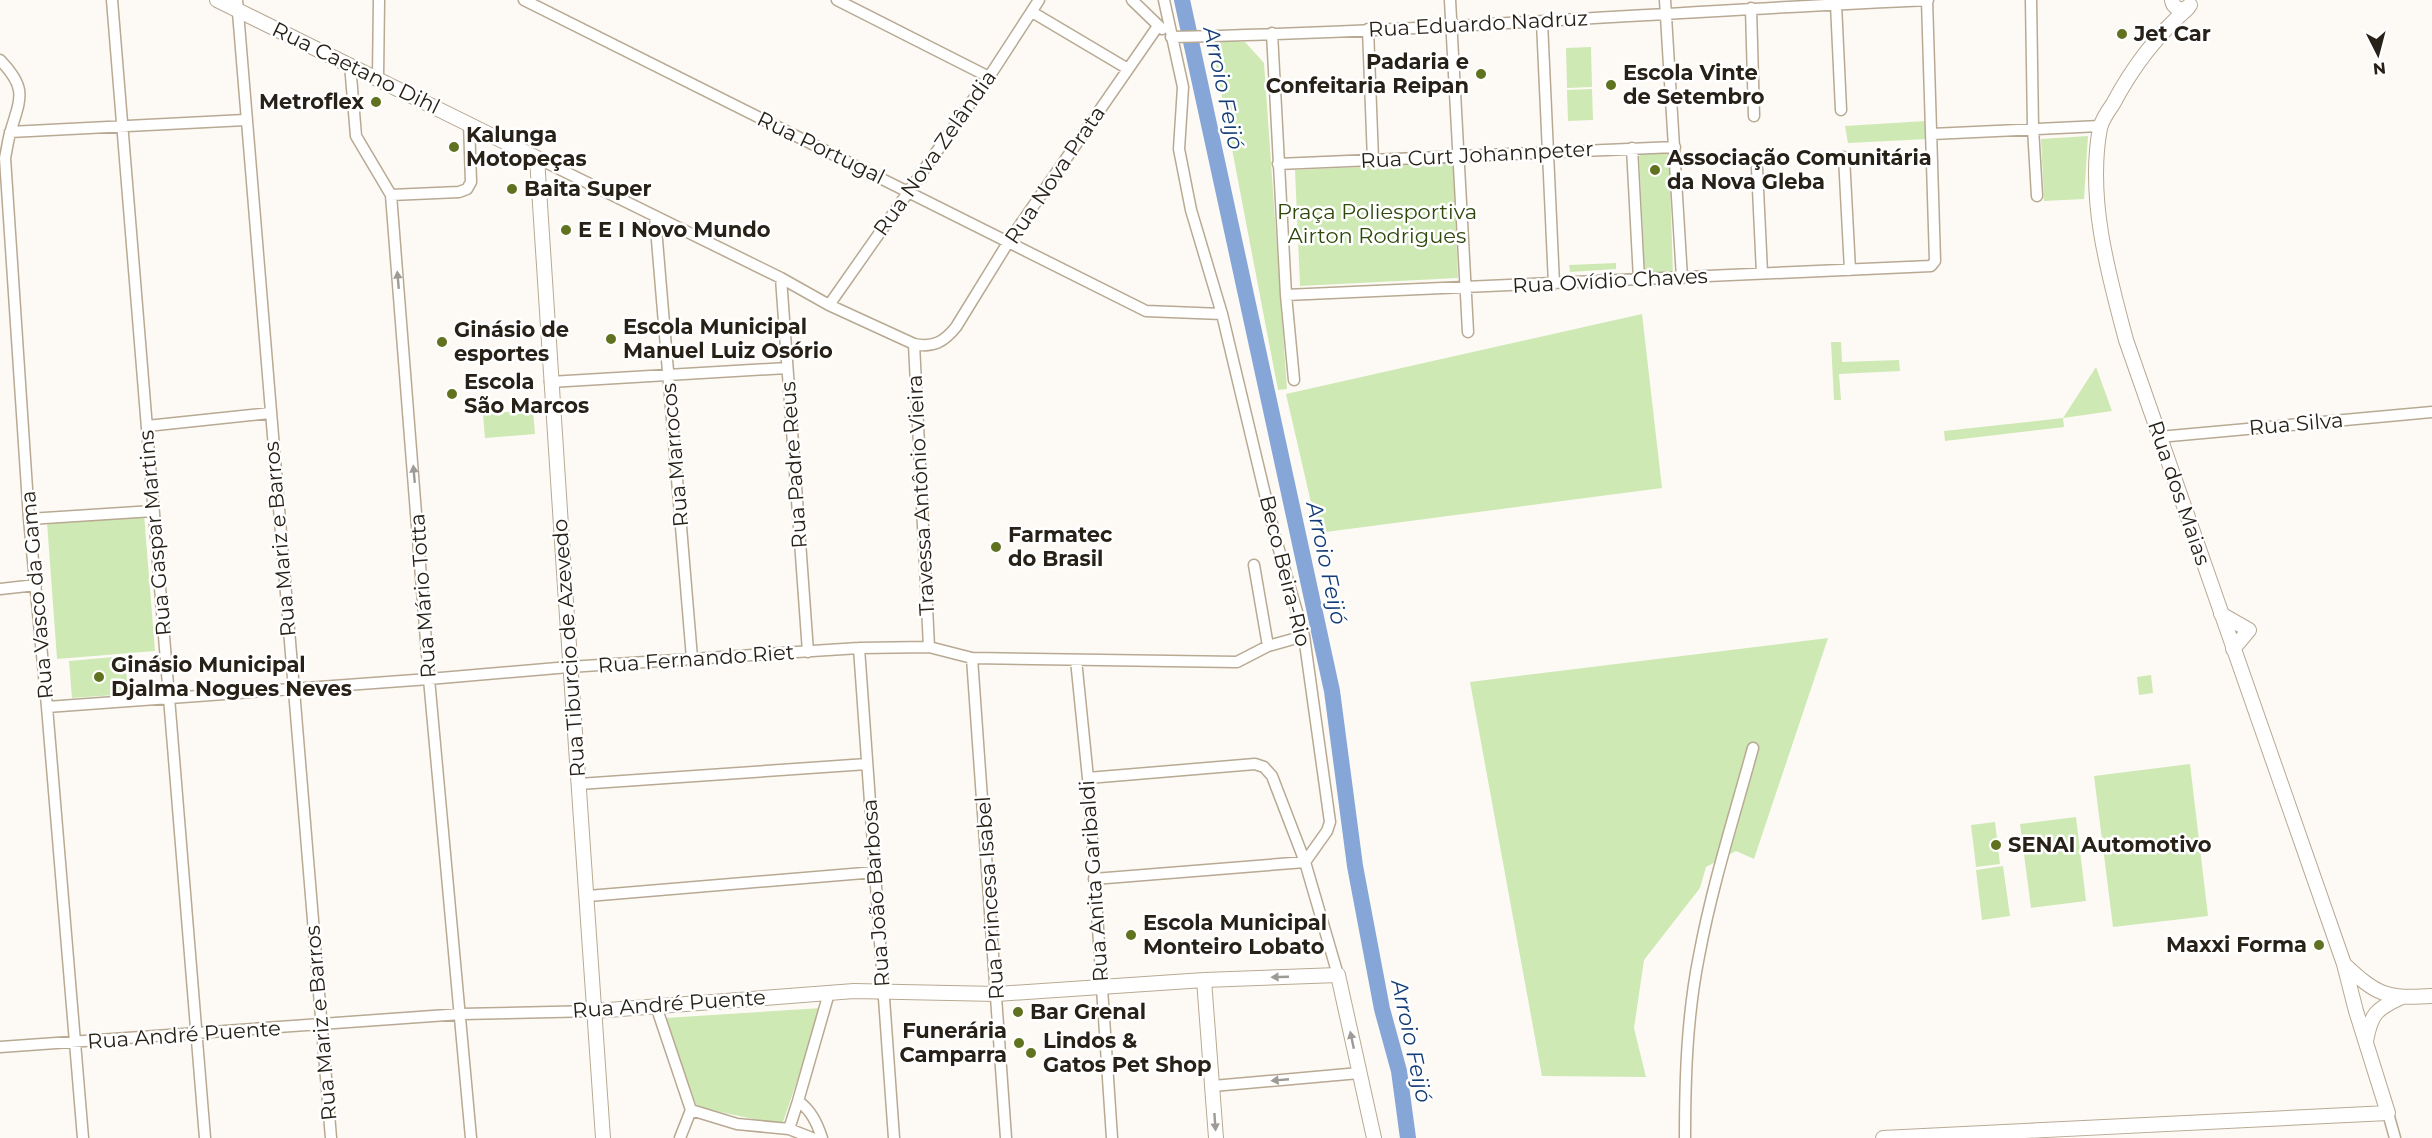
<svg xmlns="http://www.w3.org/2000/svg" width="2432" height="1138" viewBox="0 0 2432 1138" font-family="Montserrat,sans-serif">
  <rect width="100%" height="100%" fill="#fdfaf5"/>
  <path fill="#cee9b4" d="M1211 39 1245 42 1264 63 1287 389 1278 390Z
    M1591 47 1592 87 1567 88 1566 48Z
    M1592 89 1593 120 1568 121 1567 90Z
    M1926 121 1928 139 1848 143 1845 126Z
    M2088 136 2084 199 2044 201 2041 139Z
    M1669 152 1673 275 1645 276 1639 153Z
    M1453 163 1458 278 1300 286 1295 170Z
    M1616 263V269L1570 272 1569 265Z
    M1642 314 1662 488 1318 533 1286 394Z
    M1831 342H1841L1842 362 1899 360 1900 371 1839 374 1841 400H1834Z
    M2096 367 2112 411 2063 418 2064 427 1945 441 1944 431 2063 418Z
    M533 410 535 434 485 438 483 414Z
    M144 514 155 651 57 659 47 522Z
    M1828 638 1754 859 1736 851 1706 867 1700 888 1644 960 1634 1028 1646 1077 1542 1076 1470 682Z
    M125 656 128 694 72 698 69 661Z
    M2151 675 2153 693 2139 695 2137 677Z
    M2190 764 2208 916 2113 927 2094 776Z
    M2076 817 2086 901 2031 908 2020 824Z
    M1995 822 2000 864 1976 867 1971 825Z
    M2003 866 2010 916 1982 920 1976 870Z
    M822 1008 782 1125 697 1107 665 1018Z"/>
  <g fill="none" stroke-linecap="round" stroke-linejoin="round">
    <path stroke="#85a6d7" stroke-width="16" d="M1182 0 1332 691 1355 866 1382 1009 1399 1071 1408 1138"/>
    <defs>
      <path id="minor" d="M112 0 205 1138
        M237 0 331 1138
        M524 0 1146 311 1222 314
        M837 0 989 77
        M1132 0 1162 29
        M1164 0 1183 87 1179 149 1191 210 1222 314 1275 536 1304 636 1330 822 1327 831 1305 862
        M1450 0 1468 332
        M1665 0 1682 278
        M2031 0 2033 128 2037 196
        M1836 4 1841 110
        M1751 8 1754 116
        M1032 12 1128 69
        M1542 22 1554 284
        M1368 29 1373 160
        M1272 33 1286 295 1294 380
        M1171 37C1424 32 1676 11 1928 0
        M0 60C27 88 21 97 11 130 8 139 7 149 5 158L29 519 47 707 83 1138
        M350 64 356 136 391 195 429 679 471 1138
        M378 77 379 0
        M10 132 245 120
        M1932 134 2100 126
        M1632 148 1639 279
        M1844 157 1850 270
        M537 158 781 278 829 305 914 344C933 348 944 342 956 327L1009 241 1158 26
        M1278 164 1675 147
        M1757 168 1762 273
        M391 195 459 192 467 189 471 182 469 123
        M655 216 692 658
        M781 278 808 652
        M1286 295 1931 266 1935 261 1927 0
        M829 305 989 77 1039 0
        M914 344 929 647
        M550 382 787 368
        M147 426 270 413
        M2159 437 2432 412
        M29 519 153 511
        M1254 565 1268 646
        M0 589 36 585
        M859 648 894 1138
        M972 658 1006 1138
        M1076 660 1088 778 1112 1138
        M47 707 429 679 569 667 859 648 929 647 972 658 1237 662 1268 646 1304 636
        M1088 778 1255 764 1264 767 1272 776 1305 862 1338 975
        M579 784 867 764
        M1094 879 1305 862
        M588 896 876 872
        M656 1006 691 1110 680 1138
        M0 1047 461 1014 595 1011
        M1213 1086 1359 1073
        M691 1110 737 1124 789 1129 812 1138
        M2388 1113 2395 1138
        M789 1129 798 1101
        M822 1138C817 1123 811 1110 798 1101L829 993
        M1685 1138C1685 1077 1687 1016 1699 956 1712 886 1734 817 1753 748"/>
      <path id="major" d="M217 0 537 158C556 485 582 811 603 1138
        M2172 0C2173 7 2177 9 2184 10L2190 5
        M2221 614 2249 630 2233 649
        M2344 964C2377 995 2386 999 2432 996
        M1204 980 1216 1138
        M595 1011 854 991 997 994 1204 980 1338 975 1374 1138
        M2366 1041C2371 1014 2376 1009 2400 998
        M1883 1138 2388 1113 2356 1011 2344 964 2126 340C2108 273 2087 198 2100 128 2102 120 2108 111 2113 104 2132 68 2157 35 2188 8"/>
    </defs>
    <use href="#minor" stroke="#b8a993" stroke-width="13"/>
    <use href="#major" stroke="#b8a993" stroke-width="16"/>
    <use href="#minor" stroke="#fff" stroke-width="10"/>
    <use href="#major" stroke="#fff" stroke-width="14"/>
  </g>
  <defs><path id="oneway-solid" d="M-6-.8H1V-3.2L6.5 0L1 3.2V.8H-6Z" transform="scale(1.5)"/></defs>
  <g fill="#9e9b97">
    <use href="#oneway-solid" transform="translate(398 280) rotate(-95)"/>
    <use href="#oneway-solid" transform="translate(414 474) rotate(-95)"/>
    <use href="#oneway-solid" transform="translate(1280 977) rotate(178)"/>
    <use href="#oneway-solid" transform="translate(1352 1040) rotate(-102)"/>
    <use href="#oneway-solid" transform="translate(1280 1080) rotate(175)"/>
    <use href="#oneway-solid" transform="translate(1215 1122) rotate(86)"/>
  </g>
  <g fill="#607220" stroke="#fff" stroke-width="2">
    <circle cx="2122" cy="34" r="6"/>
    <circle cx="1481" cy="74" r="6"/>
    <circle cx="1611" cy="85" r="6"/>
    <circle cx="376" cy="102" r="6"/>
    <circle cx="454" cy="147" r="6"/>
    <circle cx="1655" cy="170" r="6"/>
    <circle cx="512" cy="189" r="6"/>
    <circle cx="566" cy="230" r="6"/>
    <circle cx="611" cy="339" r="6"/>
    <circle cx="442" cy="342" r="6"/>
    <circle cx="452" cy="394" r="6"/>
    <circle cx="996" cy="547" r="6"/>
    <circle cx="99" cy="677" r="6"/>
    <circle cx="1996" cy="845" r="6"/>
    <circle cx="1131" cy="935" r="6"/>
    <circle cx="2319" cy="945" r="6"/>
    <circle cx="1018" cy="1012" r="6"/>
    <circle cx="1019" cy="1043" r="6"/>
    <circle cx="1031" cy="1053" r="6"/>
  </g>
  <g text-anchor="middle" stroke-width="5" stroke-linejoin="round" paint-order="stroke">
    <g font-size="21" fill="#272118" stroke="#fff">
      <text transform="translate(1478 24) rotate(-3)" y="7">Rua Eduardo Nadruz</text>
      <text transform="translate(356 68) rotate(26)" y="7">Rua Caetano Dihl</text>
      <text transform="translate(821 148) rotate(26)" y="7">Rua Portugal</text>
      <text transform="translate(935 153) rotate(-55)" y="7">Rua Nova Zelândia</text>
      <text transform="translate(1477 155) rotate(-3)" y="7">Rua Curt Johannpeter</text>
      <text transform="translate(1055 175) rotate(-56)" y="7">Rua Nova Prata</text>
      <text transform="translate(1610 281) rotate(-3)" y="7">Rua Ovídio Chaves</text>
      <text transform="translate(2296 424) rotate(-5)" y="7">Rua Silva</text>
      <text transform="translate(675 455) rotate(-95)" y="7">Rua Marrocos</text>
      <text transform="translate(794 465) rotate(-94)" y="7">Rua Padre Reus</text>
      <text transform="translate(2179 493) rotate(71)" y="7">Rua dos Maias</text>
      <text transform="translate(921 495) rotate(-93)" y="7">Travessa Antônio Vieira</text>
      <text transform="translate(155 533) rotate(-95)" y="7">Rua Gaspar Martins</text>
      <text transform="translate(280 539) rotate(-95)" y="7">Rua Mariz e Barros</text>
      <text transform="translate(1285 571) rotate(76)" y="7">Beco Beira-Rio</text>
      <text transform="translate(37 595) rotate(-95)" y="7">Rua Vasco da Gama</text>
      <text transform="translate(423 596) rotate(-94)" y="7">Rua Mário Totta</text>
      <text transform="translate(569 648) rotate(-94)" y="7">Rua Tiburcio de Azevedo</text>
      <text transform="translate(696 659) rotate(-4)" y="7">Rua Fernando Riet</text>
      <text transform="translate(1094 881) rotate(-94)" y="7">Rua Anita Garibaldi</text>
      <text transform="translate(876 893) rotate(-94)" y="7">Rua João Barbosa</text>
      <text transform="translate(990 898) rotate(-94)" y="7">Rua Princesa Isabel</text>
      <text transform="translate(669 1004) rotate(-4)" y="7">Rua André Puente</text>
      <text transform="translate(321 1023) rotate(-95)" y="7">Rua Mariz e Barros</text>
      <text transform="translate(184 1035) rotate(-4)" y="7">Rua André Puente</text>
    </g>
    <g font-size="21" font-weight="bold" fill="#272118" stroke="#fff" text-anchor="start">
      <text x="2134" y="41">Jet Car</text>
      <text x="1469" y="69" text-anchor="end">Padaria e<tspan x="1469" dy="24">Confeitaria Reipan</tspan></text>
      <text x="1623" y="80">Escola Vinte<tspan x="1623" dy="24">de Setembro</tspan></text>
      <text x="364" y="109" text-anchor="end">Metroflex</text>
      <text x="466" y="142">Kalunga<tspan x="466" dy="24">Motopeças</tspan></text>
      <text x="1667" y="165">Associação Comunitária<tspan x="1667" dy="24">da Nova Gleba</tspan></text>
      <text x="524" y="196">Baita Super</text>
      <text x="578" y="237">E E I Novo Mundo</text>
      <text x="623" y="334">Escola Municipal<tspan x="623" dy="24">Manuel Luiz Osório</tspan></text>
      <text x="454" y="337">Ginásio de<tspan x="454" dy="24">esportes</tspan></text>
      <text x="464" y="389">Escola<tspan x="464" dy="24">São Marcos</tspan></text>
      <text x="1008" y="542">Farmatec<tspan x="1008" dy="24">do Brasil</tspan></text>
      <text x="111" y="672">Ginásio Municipal<tspan x="111" dy="24">Djalma Nogues Neves</tspan></text>
      <text x="2008" y="852">SENAI Automotivo</text>
      <text x="1143" y="930">Escola Municipal<tspan x="1143" dy="24">Monteiro Lobato</tspan></text>
      <text x="2307" y="952" text-anchor="end">Maxxi Forma</text>
      <text x="1030" y="1019">Bar Grenal</text>
      <text x="1007" y="1038" text-anchor="end">Funerária<tspan x="1007" dy="24">Camparra</tspan></text>
      <text x="1043" y="1048">Lindos &amp;<tspan x="1043" dy="24">Gatos Pet Shop</tspan></text>
    </g>
    <g font-size="21" fill="#2f470b" stroke="#fff">
      <text x="1377" y="219">Praça Poliesportiva<tspan x="1377" dy="24">Airton Rodrigues</tspan></text>
    </g>
    <g font-size="22" font-style="italic" fill="#143d77" stroke="#fff">
      <text transform="translate(1224 88) rotate(78)" y="8">Arroio Feijó</text>
      <text transform="translate(1327 563) rotate(78)" y="8">Arroio Feijó</text>
      <text transform="translate(1412 1041) rotate(78)" y="8">Arroio Feijó</text>
    </g>
  </g>
  <g transform="translate(2378 54) rotate(174)" stroke="#ffffff" stroke-width="4.5" paint-order="stroke">
  <path d="M0-4.5L10 22L0 15L-10 22Z" fill="#272118"/>
  <text y="-9" font-size="16" font-weight="bold" text-anchor="middle" fill="#272118">N</text>
  </g>
</svg>
